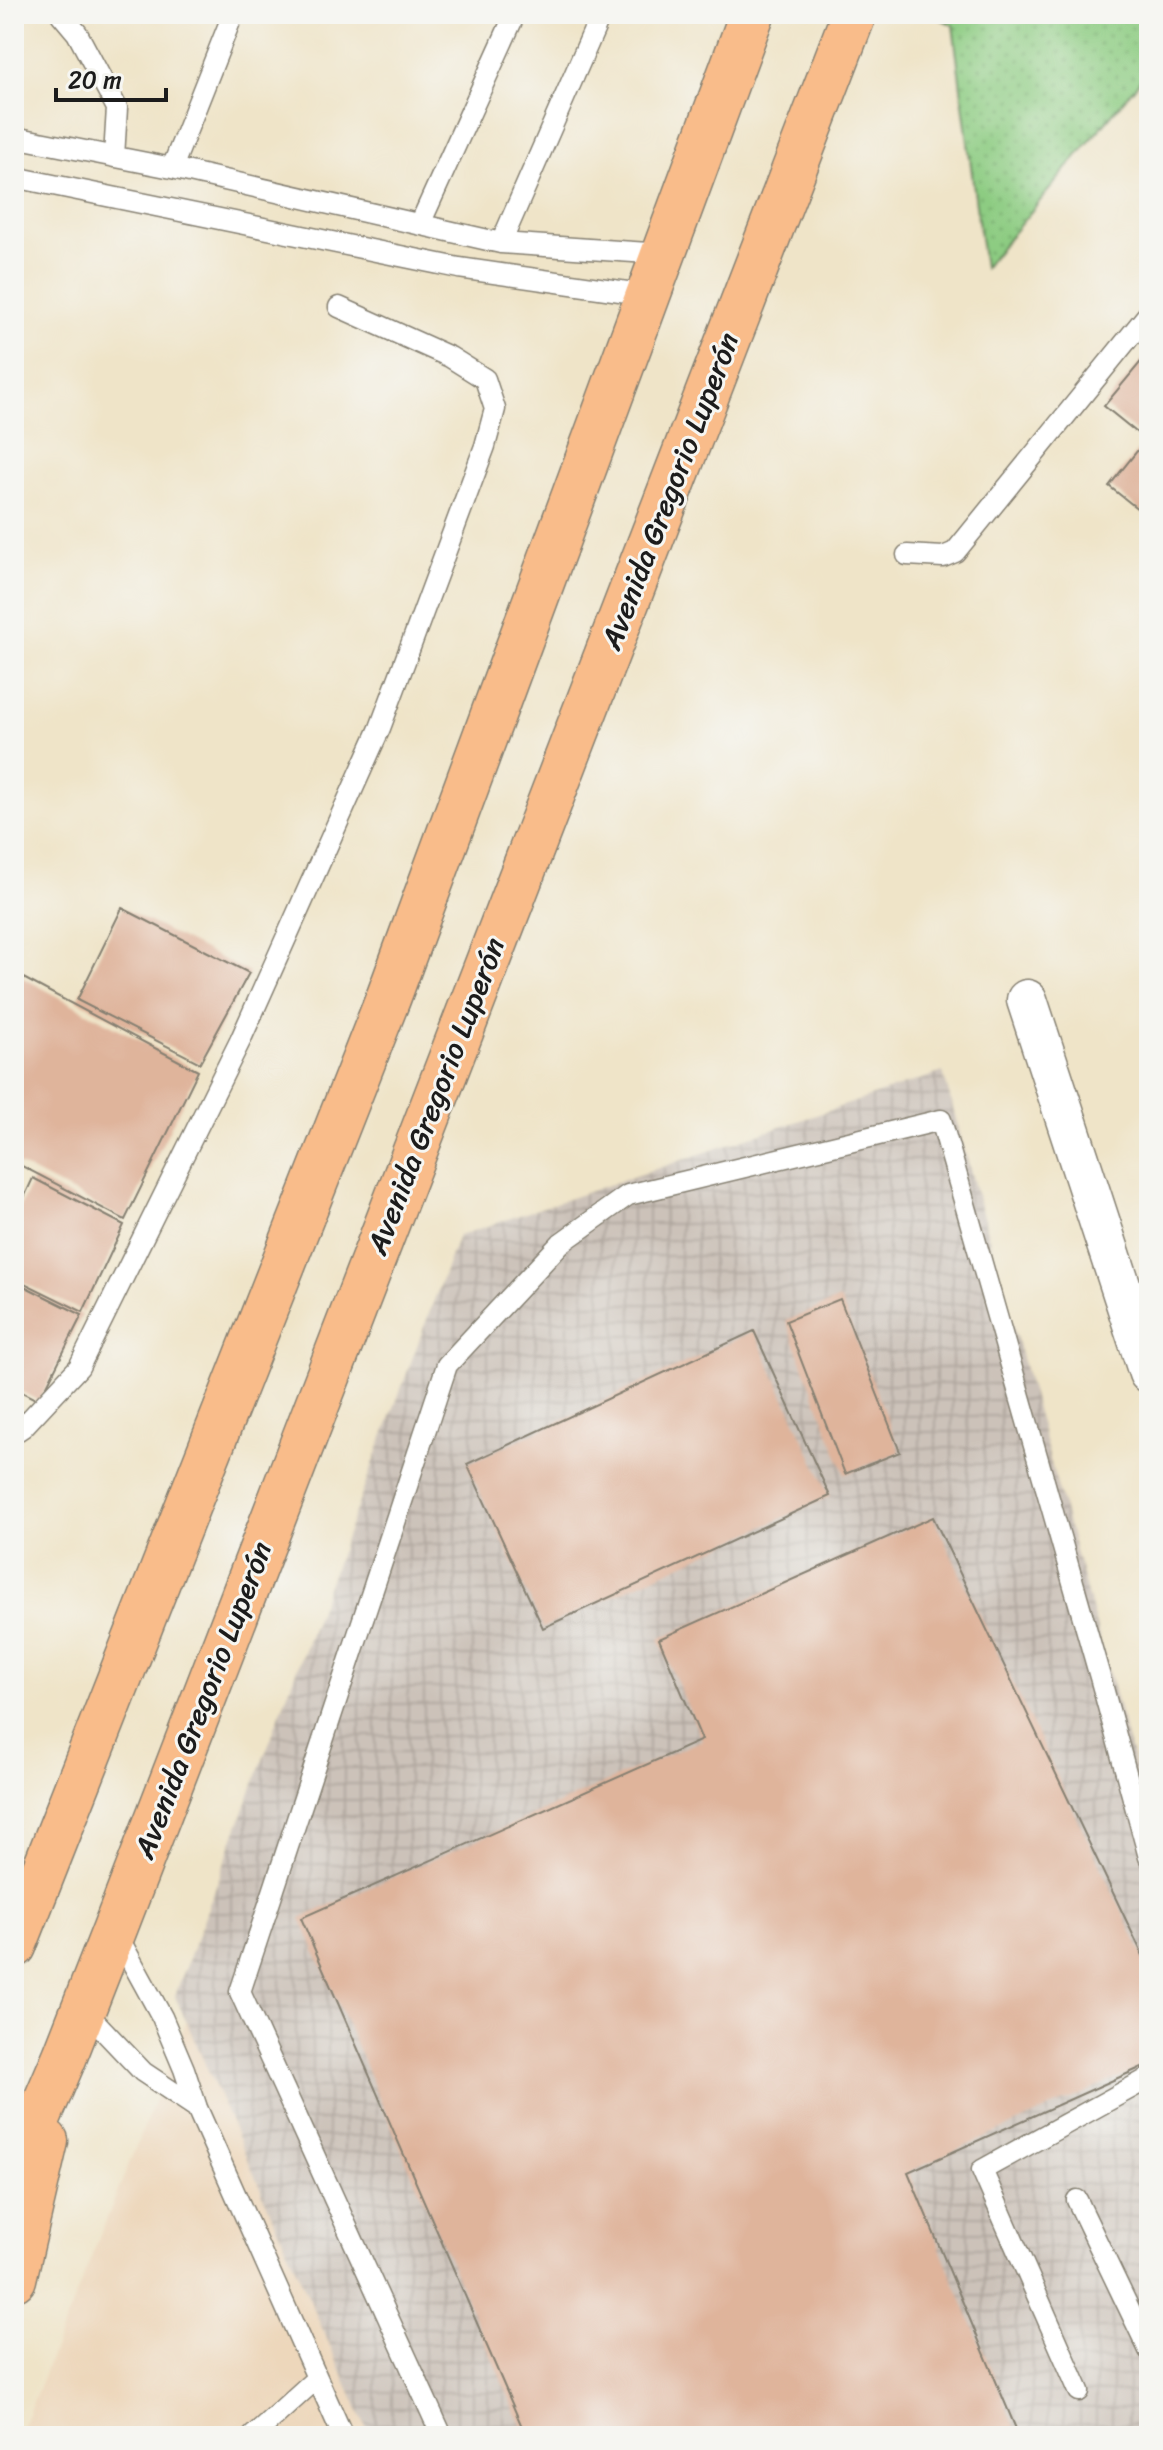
<svg xmlns="http://www.w3.org/2000/svg" width="1163" height="2450" viewBox="0 0 1163 2450" font-family="Sriracha,sans-serif">
  <defs>
    <pattern id="industrial-grid" width="8" height="8" patternUnits="userSpaceOnUse" patternTransform="scale(2)"><rect width="8" height="8" fill="#ccc2b9"/><path d="M0 4h8M4 0v8" fill="none" stroke="#afa69e"/></pattern>
    <pattern id="grass-dots" width="8" height="8" patternUnits="userSpaceOnUse" patternTransform="scale(2)"><rect width="8" height="8" fill="#8dcc82"/><path d="M2 2h.1M6 6h.1" fill="none" stroke="#79af70" stroke-width="1.8" stroke-linecap="round"/></pattern>
  </defs>
  <rect width="100%" height="100%" fill="#f6f6f2"/>
  <filter id="ink" filterUnits="userSpaceOnUse"><feTurbulence type="fractalNoise" baseFrequency=".0125" numOctaves="2"/><feDisplacementMap in="SourceGraphic" scale="16" xChannelSelector="R" yChannelSelector="G"/><feConvolveMatrix kernelMatrix="1 2 1 2 8 2 1 2 1" color-interpolation-filters="sRGB"/></filter>
  <filter id="wash" filterUnits="userSpaceOnUse"><feTurbulence type="fractalNoise" baseFrequency=".006" numOctaves="4" result="noise"/><feDisplacementMap in="SourceGraphic" scale="32" xChannelSelector="R" yChannelSelector="G"/><feGaussianBlur stdDeviation="1.8" result="paint"/><feColorMatrix in="noise" values="0 0 0 0 0 0 0 0 0 0 0 0 0 0 0 0 0 1.4 0 .05"/><feComposite in="paint" operator="in"/></filter>
  <g filter="url(#wash)">
    <rect width="100%" height="100%" fill="#efe4c8"/>
    <path fill="#edd7bb" d="M187 2020 370 2436H19Z"/>
    <path fill="url(#industrial-grid)" d="M943 1072 1149 1818V2436H370L175 1996 458 1236Z"/>
    <path fill="url(#grass-dots)" stroke="#54744f" stroke-width="2" d="M931 14H1149V70L984 268 953 25Z"/>
    <g id="blocks">
      <path fill="#dfb49b" d="M1149 352V505L1143 513 1109 486 1146 440 1104 406Z
        M122 908 249 973 200 1063 77 1000Z
        M14 973 198 1071 125 1220 14 1162Z
        M33 1178 124 1225 83 1312 14 1278V1219Z
        M14 1281 82 1315 39 1401 14 1388Z
        M840 1299 900 1452 845 1474 786 1321Z
        M754 1331 830 1496 543 1628 467 1464Z
        M933 1517 1149 1968V2064L908 2172 1019 2436H526L301 1918 702 1740 659 1639Z"/>
    </g>
  </g>
  <g filter="url(#ink)">
    <use href="#blocks" fill-opacity="0" stroke="#868072" stroke-width="2"/>
    <g fill="none" stroke-linecap="round" stroke-linejoin="round">
      <defs>
        <path id="service" d="M61 14 77 33 117 108 114 157
          M14 137 172 168 501 243 663 254
          M172 168 233 14
          M14 177 459 268 648 295
          M420 224 515 14
          M501 243 601 14
          M907 555 943 557 955 552 1149 313
          M14 1433 23 1427 79 1367 240 1041 380 728 485 446 495 409 485 379 450 357 339 307
          M116 1933 162 2017 184 2069 197 2108 343 2436
          M83 2009 143 2072 197 2108
          M1077 2200 1149 2350
          M1079 2391 982 2170 1149 2078
          M253 2436 317 2378
          M442 2436 240 1992 447 1365 561 1243 628 1195 941 1120 1100 1677 1149 1857"/>
        <path id="minor" d="M1027 1000 1149 1373"/>
        <path id="primary" d="M14 1946 389 996 752 14
          M14 2175 65 2056 114 1931 854 14
          M14 2279 46 2141"/>
      </defs>
      <use href="#service" stroke="#868072" stroke-width="23"/>
      <use href="#minor" stroke="#868072" stroke-width="43"/>
      <use href="#primary" stroke="#868072" stroke-width="47"/>
      <use href="#service" stroke="#fff" stroke-width="20"/>
      <use href="#minor" stroke="#fff" stroke-width="40"/>
      <use href="#primary" stroke="#f9bc8a" stroke-width="44"/>
    </g>
  </g>
  <g text-anchor="middle" stroke-width="6" stroke-linejoin="round" paint-order="stroke">
    <g font-size="30" fill="#1c1c1c" stroke="#f6f6f2">
      <text transform="translate(670 491) rotate(-69)" y="10">Avenida Gregorio Luperón</text>
      <text transform="translate(436 1096) rotate(-69)" y="10">Avenida Gregorio Luperón</text>
      <text transform="translate(203 1700) rotate(-69)" y="10">Avenida Gregorio Luperón</text>
    </g>
  </g>
  <rect width="1163" height="2450" fill="none" stroke="#f6f6f2" stroke-width="48"/>
  <path d="M56 88v12h110v-12" fill="none" stroke="#1c1c1c" stroke-width="4"/>
  <text x="68" y="88" font-size="24" fill="#1c1c1c" stroke="#f6f6f2" stroke-width="6" paint-order="stroke">20 m</text>
</svg>
